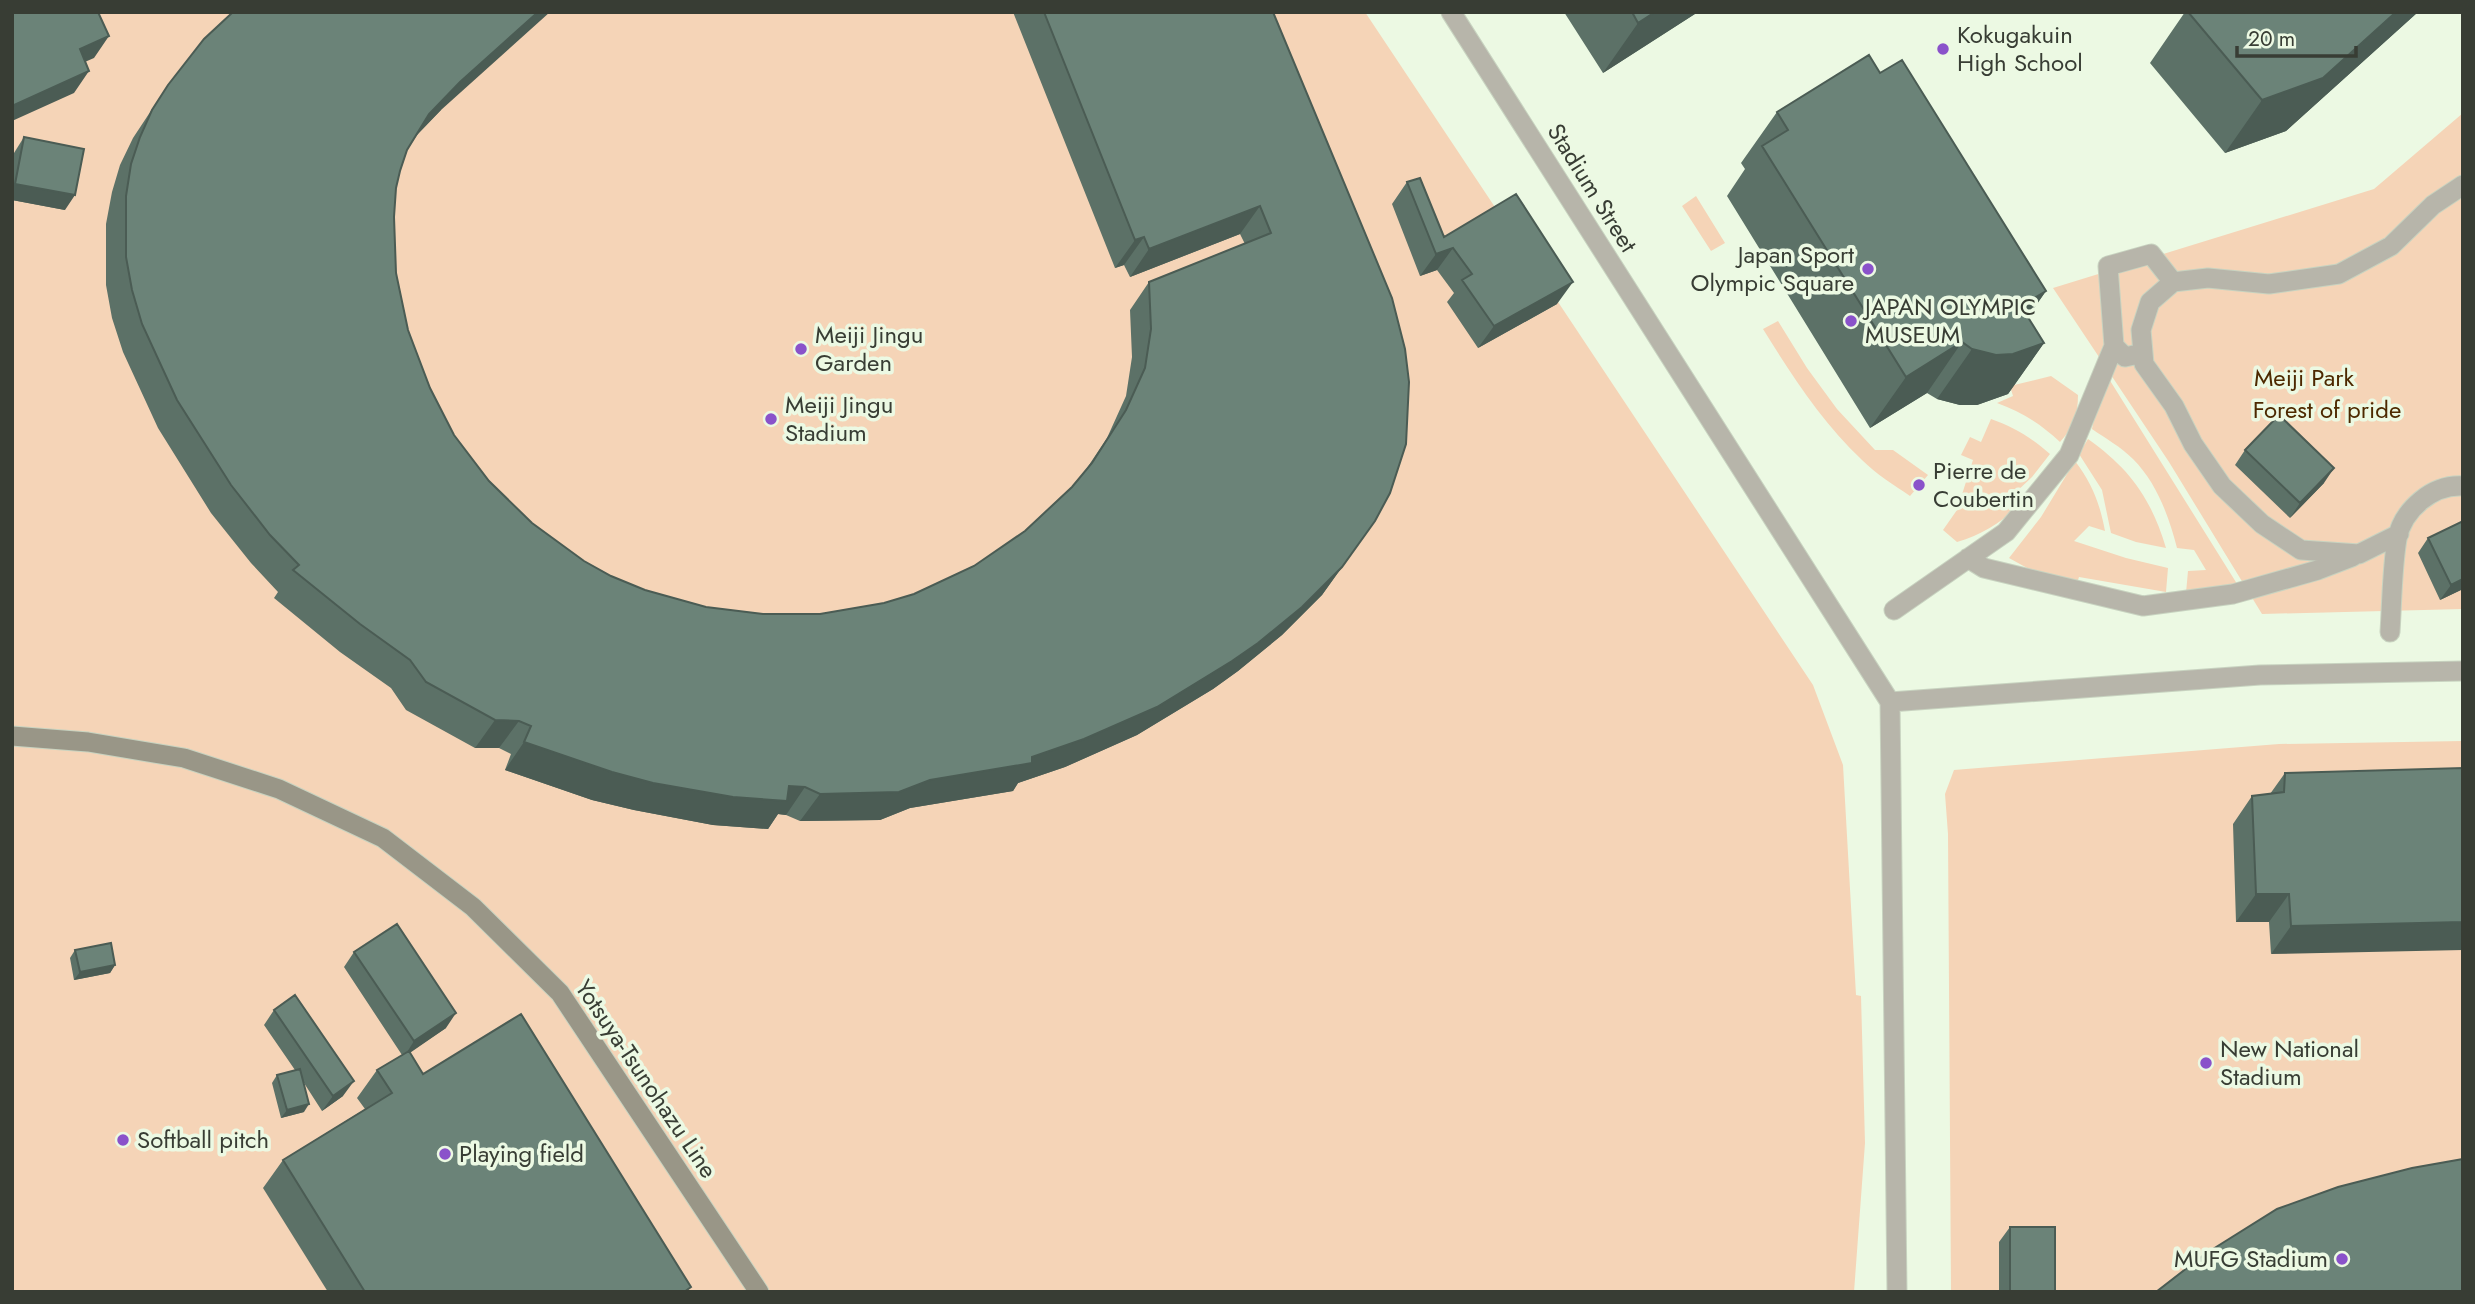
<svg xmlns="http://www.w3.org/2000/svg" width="2475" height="1304" viewBox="0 0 2475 1304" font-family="Jost,sans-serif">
  <rect width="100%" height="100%" fill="#ecf9e3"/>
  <path fill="#f5d4b7" d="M12 12H1365L1813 685 1843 765 1856 995 1861 996 1865 1143 1854 1292H12Z
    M2463 113V609L2262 614 2169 462 2053 288 2374 189Z
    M1696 196 1725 243 1711 251 1682 206Z
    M1778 321 1807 368 1837 409 1875 450H1893L1928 475 1910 496C1894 485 1876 474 1862 460 1822 422 1792 376 1763 329Z
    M2104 371 2239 587 2186 593 2188 571 2206 570 2194 550 2177 548C2169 517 2157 483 2133 459 2121 447 2105 438 2092 429Z
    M2051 376 2078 395C2078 415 2073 428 2060 442 2041 424 2022 412 1997 403L2013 396 2010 386Z
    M1991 419C2014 427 2032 438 2050 454L2032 477 2014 494 2026 500C2005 519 1985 534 1957 542L1943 530 1957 510 1973 460 1961 455 1970 437 1981 442Z
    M2088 439C2130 469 2151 498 2166 548L2136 542 2111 533 2102 490 2079 454Z
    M2075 461C2092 483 2100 504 2105 531L2089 526 2074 541 2126 558 2168 568 2166 592 2079 577 2076 586 2029 569 2009 558 2041 517Z
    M2463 741V1292H1951L1948 834 1945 794 1954 770 2279 744Z"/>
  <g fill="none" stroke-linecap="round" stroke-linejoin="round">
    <defs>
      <path id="pedestrian" d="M2143 353 2125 357 2114 346 2108 266 2151 254 2173 282
        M2399 534 2359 554 2301 550 2262 524 2222 486 2193 444 2174 406 2144 364 2141 330 2150 302 2173 282 2208 278 2269 284 2339 274 2391 246 2433 205 2463 185
        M1968 558 1984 568 2143 606 2233 594 2318 570 2352 557
        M1894 610 2006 532 2069 455 2114 346
        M2390 632C2392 601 2392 569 2397 539 2403 509 2433 484 2463 486"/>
      <path id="tertiary" d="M1451 12 1890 702 1897 1292
        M1890 702 2260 675 2463 671"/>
      <path id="secondary" d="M12 736 88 742 184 758 279 789 383 838 473 907 560 993 759 1292"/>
    </defs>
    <use href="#pedestrian" stroke="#c8d3c0" stroke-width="21"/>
    <use href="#tertiary" stroke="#c8d3c0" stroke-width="21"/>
    <use href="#secondary" stroke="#c8d3c0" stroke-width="21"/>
    <use href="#pedestrian" stroke="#b7b5aa" stroke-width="19"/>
    <use href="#tertiary" stroke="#b7b5aa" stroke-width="19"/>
    <use href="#secondary" stroke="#999687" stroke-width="19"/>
  </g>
  <path fill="#5c7167" d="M1013 12H1273L1355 549 1322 595 1282 635 1238 671 1213 689 1137 735 1065 767 1018 783 1013 791 910 808 880 820 800 821 786 815 778 814 768 829 713 825 634 810 592 800 505 770 511 754 499 748H475L406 710 391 688 340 652 274 598 278 592 251 563 211 513 158 428 123 352 112 318 106 285V224L112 192 120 165 133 138 168 85 441 110 417 135 407 150 400 171 396 188 394 217 396 273 408 330 430 388 454 435 489 481 532 523 584 561 611 576 645 590 706 607 763 614H820L884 603 914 594 974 566 1025 531 1072 487 1085 471 1107 438 1126 396 1132 357 1130 310 1149 282 1245 244 1240 234 1130 277 1124 265 1115 268Z
    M1564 12H1698L1603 73Z
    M2185 12H2418L2286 131 2225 153 2150 63Z
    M1880 73 2046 291 2028 317 2044 343 2008 394 1977 405H1960L1937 399 1927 393 1870 428 1727 196 1745 169 1741 163 1777 112Z
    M24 137 65 210 12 200V160L14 153Z
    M1407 182 1444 237 1557 304 1478 348 1447 302 1454 293 1437 270 1420 276 1392 204Z
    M2245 450 2324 483 2290 518 2235 465Z
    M2428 538 2463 589 2440 600 2418 553Z
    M2463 768 2271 954 2269 922H2236L2233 824 2252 796 2270 794 2285 773Z
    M75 950 115 965 110 973 74 980 70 958Z
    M354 952 446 1028 410 1052 423 1074 688 1292H328L263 1188 283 1160 365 1109 357 1098 377 1070 402 1055 344 967Z
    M274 1010 343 1096 322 1111 304 1083V1112L281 1118 272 1083 277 1075 295 1070 264 1025Z
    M2010 1227 2055 1292H1999V1242Z"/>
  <path fill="#4b5c54" d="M538 12H550L441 110 410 142 429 114 460 82Z
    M1655 12H1698L1603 73 1638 23Z
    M2396 12H2418L2286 131 2225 153 2262 100Z
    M109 36 94 58 64 71 80 49Z
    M89 71 74 93 12 121V106Z
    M15 184 75 195 65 210 12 200V188Z
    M1260 206 1240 234 1130 277 1149 249Z
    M1144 237 1124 265 1115 268 1135 240Z
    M1453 248 1437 270 1420 276 1436 254Z
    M1573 282 1557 304 1478 348 1494 326Z
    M2046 291 2010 342 2044 343 2008 394 1977 405H1960L1937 399 1972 349 2021 306Z
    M1962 342 1927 393 1870 428 1906 377Z
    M2334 468 2324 483 2290 518 2300 503Z
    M1375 521 1322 595 1282 635 1238 671 1213 689 1137 735 1065 767 1018 783 1013 791 910 808 880 820 800 821 820 794 930 780 1032 757Z
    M2463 579V589L2440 600 2451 585Z
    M495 720 519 721 499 748H475Z
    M524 742 789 786 805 787 786 815 778 814 768 829 713 825 634 810 592 800 505 770Z
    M2256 894H2289L2269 922H2236Z
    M2463 922V950L2271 954 2291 926Z
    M115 965 110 973 74 980 80 972Z
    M456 1013 446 1028 404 1057 414 1041Z
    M354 1081 343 1096 322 1111 333 1096Z
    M309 1104 304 1112 281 1118 287 1110Z"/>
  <path fill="#6b8378" stroke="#4b5c54" stroke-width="2" d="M12 12H98L109 36 80 49 89 71 12 106Z
    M233 12H538L460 82 429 114 407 150 400 171 396 188 394 217 396 273 408 330 430 388 454 435 489 481 532 523 584 561 611 576 645 590 706 607 763 614H820L884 603 914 594 974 566 1025 531 1072 487 1092 463 1126 410 1145 368 1151 329 1149 282 1271 233 1260 206 1149 249 1144 237 1135 240 1044 12H1273L1392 298 1405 349 1409 382 1406 444 1390 493 1375 521 1342 567 1302 607 1258 643 1232 661 1157 707 1084 739 1032 757V763L930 780 899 792 820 794 805 787 789 786 787 801 733 797 653 783 612 772 524 742 531 726 519 721 495 720 426 682 410 660 360 624 293 570 299 565 270 535 231 485 177 400 142 324 132 290 126 257V196L131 164 140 137 152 110 168 85 204 39Z
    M1632 12H1655L1638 23Z
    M2188 12H2396L2323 78 2262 100Z
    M1869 55 1880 73 1902 60 2046 291 2021 306 2044 343 2013 354 1996 355 1972 349 1962 342 1906 377 1762 146 1788 130 1777 112Z
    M24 137 84 149 75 195 15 184Z
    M1420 178 1444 237 1516 194 1573 282 1494 326 1462 280 1472 274 1453 248 1436 254 1407 182Z
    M2279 415 2334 468 2300 503 2245 450Z
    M2463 521V579L2451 585 2428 538Z
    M2463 768V922L2291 926 2289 894H2256L2252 796 2284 792 2285 773Z
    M397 924 456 1013 414 1041 354 952Z
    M111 943 115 965 80 972 75 950Z
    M295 995 354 1081 333 1096 274 1010Z
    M521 1014 691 1287 684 1292H365L283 1160 392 1093 377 1070 409 1051 423 1074Z
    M300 1069 309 1104 287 1110 277 1075Z
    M2463 1159V1292H2156L2205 1254 2277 1209 2338 1187 2412 1168Z
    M2010 1227H2055V1292H2010Z"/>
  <g fill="#8a52ca" stroke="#ecf9e3" stroke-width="2.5">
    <circle cx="1943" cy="49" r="7"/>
    <circle cx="1868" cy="269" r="7"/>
    <circle cx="1851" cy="321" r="7"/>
    <circle cx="801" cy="349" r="7"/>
    <circle cx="771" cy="419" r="7"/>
    <circle cx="1919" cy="485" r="7"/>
    <circle cx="2206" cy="1063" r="7"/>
    <circle cx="123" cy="1140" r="7"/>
    <circle cx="445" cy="1154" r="7"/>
    <circle cx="2342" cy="1259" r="7"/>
  </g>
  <g text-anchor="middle" stroke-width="7" stroke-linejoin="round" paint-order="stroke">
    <g font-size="24" fill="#383d34" stroke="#ecf9e3" text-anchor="start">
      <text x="1957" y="43">Kokugakuin<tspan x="1957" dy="28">High School</tspan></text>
      <text x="1854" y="263" text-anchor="end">Japan Sport<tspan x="1854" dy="28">Olympic Square</tspan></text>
      <text x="1865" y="315">JAPAN OLYMPIC<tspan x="1865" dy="28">MUSEUM</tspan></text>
      <text x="815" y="343">Meiji Jingu<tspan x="815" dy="28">Garden</tspan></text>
      <text x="785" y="413">Meiji Jingu<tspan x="785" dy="28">Stadium</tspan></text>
      <text x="1933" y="479">Pierre de<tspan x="1933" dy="28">Coubertin</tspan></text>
      <text x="2220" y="1057">New National<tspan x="2220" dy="28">Stadium</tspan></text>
      <text x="137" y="1148">Softball pitch</text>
      <text x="459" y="1162">Playing field</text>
      <text x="2328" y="1267" text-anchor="end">MUFG Stadium</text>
    </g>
    <g font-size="24" fill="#383d34" stroke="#ecf9e3">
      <text transform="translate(1592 188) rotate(58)" y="8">Stadium Street</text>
      <text transform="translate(646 1079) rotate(56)" y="8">Yotsuya-Tsunohazu Line</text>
    </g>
    <g font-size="24" fill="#4d2900" stroke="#ecf9e3">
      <text x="2304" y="386">Meiji Park</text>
      <text x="2327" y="418">Forest of pride</text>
    </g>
  </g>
  <rect width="2475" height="1304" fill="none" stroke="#383d34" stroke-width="28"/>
  <path d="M2237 46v10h119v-10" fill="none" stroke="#383d34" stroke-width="3.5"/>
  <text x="2248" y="46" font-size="21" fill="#383d34" stroke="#ecf9e3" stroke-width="5" paint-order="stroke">20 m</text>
</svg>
